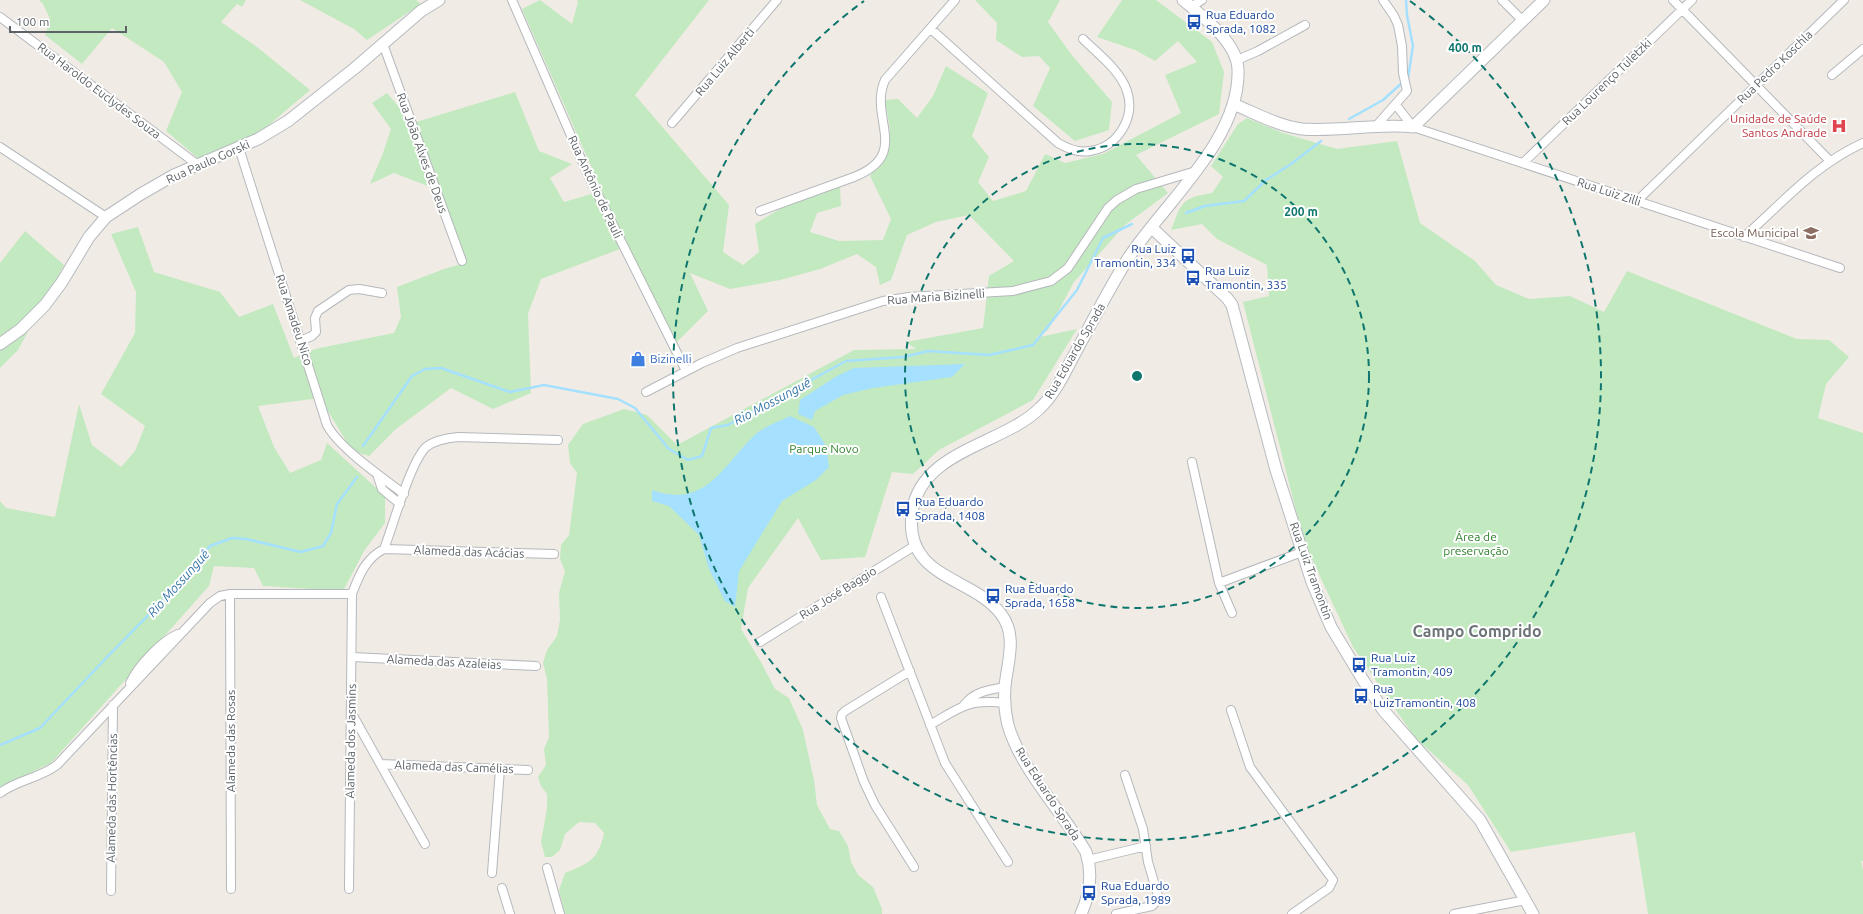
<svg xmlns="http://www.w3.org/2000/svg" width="1863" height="914" viewBox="0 0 1863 914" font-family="Ubuntu,sans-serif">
  <rect width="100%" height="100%" fill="#f0ece5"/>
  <path fill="#c3e9c0" d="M39 0H246L242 7 237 4 221 22 257 47 310 90 257 135 199 159 166 131 182 92 164 62 112 28 82 64 45 35 50 19 43 4Z
    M300 0H416L421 4 367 40 354 29Z
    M540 0 572 24 578 2 577 0H709L635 95 729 205 723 252 743 265 759 252 755 224 788 204 840 187 841 206 817 213 810 232 839 241 883 240 891 219 870 176C897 146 891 137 885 100L898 99 917 118 933 96 946 66 988 93 972 136 989 157 978 182 993 201 1026 191 1045 154 1065 163 1103 154 1181 113 1165 75 1197 62 1178 41 1155 61 1135 50 1097 37 1122 0H1156L1212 42 1224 72 1219 114 1136 155 1168 193 1125 225 1074 282 1048 330 1035 338 1077 329 1033 400 939 450 913 474 892 472 865 557 821 560 798 518 748 588 741 629 762 664 775 689 789 698 803 730 814 780 817 805 830 829 839 831 848 846 851 862 858 875 873 887 882 909V914H565L559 890 565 873C588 864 599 859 604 833L595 823 579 822 565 834 560 850 552 857H545L541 842 547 808V794L541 786 538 777 546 765 544 749 549 737 547 679 543 663 547 650 557 636 560 620 559 593 565 571 560 559 561 545 569 535 577 473 570 463 568 445 583 424 624 409 647 415 677 445 854 350 916 349 906 342 983 328 989 276 1014 261 969 215 936 222 907 235 891 280 880 285 876 267 857 254 820 269 780 280 730 289 690 273 708 311 677 342 628 246 541 279 528 314 531 393 493 409 451 388 396 429 369 456 352 451 320 398 258 406 274 447 290 473 321 460 327 443 385 496V523L364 551 343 591 263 586 254 568 214 566 209 586 51 763 0 787V501L6 508 55 517 79 404 92 445 121 467 135 451 145 426 101 394 135 333 136 292 111 234 138 227 154 272 220 292 239 317 273 304 294 358 315 349 394 333 401 317 397 287 444 269 465 263 441 191 394 173 370 184 383 153 391 129 372 103 387 93 413 123 515 92 539 151 572 164 550 178 564 202 602 191 522 9Z
    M975 0H1060L1048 22 1071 54 1112 102 1109 130 1075 141 1033 106 1050 68 1039 56 1022 57 996 40 997 23Z
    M1247 118 1283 133 1337 149 1397 141 1420 223 1475 261 1496 285 1529 299 1570 296 1604 312 1627 271 1797 339 1829 340 1849 357 1826 384 1818 418 1863 433V861H1861L1863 870V914H1648L1635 832 1511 852 1468 785 1415 738 1353 647 1304 542 1243 302 1269 296 1267 265 1217 239 1202 224 1171 230C1182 202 1181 198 1212 193L1223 177 1211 166 1238 124Z
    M25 231 64 265 18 350 0 368V263Z"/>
  <path fill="#a5e0ff" d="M965 364 952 377 873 388 843 395 815 411 812 420 798 414 800 400 837 376 854 368Z
    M790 416 814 427 826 446 829 467 816 480 782 501 739 571 735 607 725 601 709 569 699 535 669 506 652 501V490C707 510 723 464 757 433 766 426 780 421 790 416Z"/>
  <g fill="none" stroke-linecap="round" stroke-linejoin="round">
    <path stroke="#a5e0ff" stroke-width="2.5" d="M1406 0 1407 15 1413 46 1408 78 1407 79
      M1349 119 1383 100 1403 82
      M1186 213 1205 206 1244 201 1266 180 1291 164 1321 141
      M363 446 412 376 425 369 441 368 510 392 544 385 618 399 635 408 669 449 688 460 702 456 711 428 728 425 846 361 904 357 928 351 989 355 1033 345 1077 290 1103 238 1132 224
      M0 745 40 728 109 655 187 576 210 546 232 538 246 539 301 552 323 546 331 533 337 504 357 477"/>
    <defs>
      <path id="street" d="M512 0 589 177 686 371
        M1502 0 1523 21
        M1673 0 1830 161
        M1191 7 1202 0
        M0 17 198 165
        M931 29 1058 143C1068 149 1079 153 1090 151 1118 147 1136 117 1127 91 1120 70 1098 54 1083 39
        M383 44 462 261
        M1237 60 1258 51 1305 25
        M1832 75 1863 49
        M1396 105 1413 127 1840 268
        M672 123 777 0
        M1377 125 1407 91 1403 73 1402 46 1398 25 1394 16 1383 0
        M0 147 106 217
        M239 148 327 425C339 448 383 478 404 494
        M1523 163 1692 0
        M1637 201 1844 0
        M760 211 854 177C912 154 868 118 885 80L955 0
        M1744 237C1782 203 1816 164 1863 143
        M300 341 312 336 316 332 315 318 318 311 349 290 359 289 382 293
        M646 392 702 363 737 348 883 301 909 297 1013 291 1051 281 1068 268 1108 208 1117 200 1136 189 1196 171
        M1192 462 1219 583 1232 613
        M377 474 382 489 400 504
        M384 549 554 554
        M1219 583 1302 552
        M230 594 231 889
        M881 597 945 763 1008 862
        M760 642 916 545
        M352 657 536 666
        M910 671 845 711 842 714 841 718 864 782 875 805 914 867
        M130 683C138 666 161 641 178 634
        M964 705C975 691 989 690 1005 687
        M1231 710 1250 767 1333 880 1329 888 1292 914
        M351 712 425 844
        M930 725C961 707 967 699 1005 703
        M381 764 528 770
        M0 793C17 780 40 778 57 765L210 603 220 596 230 594H352C359 575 366 558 384 549 393 526 410 463 426 447 435 440 447 438 458 437L558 440
        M1088 860 1146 846
        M547 868 560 914
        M492 873 500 769
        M502 888 510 914
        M349 889 352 594
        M111 891 113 705
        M1116 914 1152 906 1159 899 1148 862 1143 829 1125 775
        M1454 914 1526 900"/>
      <path id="secondary" d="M1233 104C1255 113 1278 126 1302 129 1339 132 1376 123 1413 127L1544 0
        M1152 228 1227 298 1232 305 1276 470 1312 582 1331 627 1363 680 1383 710 1480 820 1533 914
        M0 344 21 329 45 305 62 282 89 237 106 217 141 194 174 175 258 139 288 121 355 68 421 11 439 0
        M1081 914C1090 894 1093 874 1086 852 1063 813 1020 768 1008 725 1005 713 1004 700 1005 687 1007 663 1018 636 1001 614 972 576 904 579 912 513 920 450 1003 445 1040 408 1054 395 1063 376 1072 359 1090 326 1107 292 1127 260 1162 205 1241 140 1238 69 1237 42 1202 16 1183 0"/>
    </defs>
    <use href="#street" stroke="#b5b8bc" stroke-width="10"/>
    <use href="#secondary" stroke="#b6babf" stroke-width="13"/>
    <use href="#street" stroke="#fff" stroke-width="8"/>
    <use href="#secondary" stroke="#fff" stroke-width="11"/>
  </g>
  <g fill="none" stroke="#0f766e" stroke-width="2" stroke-dasharray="7 5">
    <circle cx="1137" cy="376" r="232"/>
    <path d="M1410 1A464 464 0 1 1 864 1"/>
  </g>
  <defs>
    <symbol id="bus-bare" viewBox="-9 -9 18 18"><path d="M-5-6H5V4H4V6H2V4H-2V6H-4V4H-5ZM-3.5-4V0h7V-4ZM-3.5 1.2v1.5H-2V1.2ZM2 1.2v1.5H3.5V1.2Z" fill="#1a4fb4" stroke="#fff" stroke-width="2.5" paint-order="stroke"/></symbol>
    <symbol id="hospital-bare" viewBox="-9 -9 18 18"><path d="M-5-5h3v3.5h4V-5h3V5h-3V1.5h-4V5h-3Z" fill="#e0444e" stroke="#fff" stroke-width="2.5" paint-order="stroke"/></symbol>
    <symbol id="school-bare" viewBox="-9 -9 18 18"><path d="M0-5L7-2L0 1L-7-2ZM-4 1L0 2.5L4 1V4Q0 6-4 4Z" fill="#8d6e63" stroke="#fff" stroke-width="2.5" paint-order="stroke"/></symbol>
    <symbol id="shop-bare" viewBox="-9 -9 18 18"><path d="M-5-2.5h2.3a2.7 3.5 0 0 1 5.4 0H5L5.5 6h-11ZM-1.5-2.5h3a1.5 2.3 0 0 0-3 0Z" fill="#3f7fe0" stroke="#fff" stroke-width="2.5" paint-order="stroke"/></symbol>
  </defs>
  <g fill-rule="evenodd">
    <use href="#bus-bare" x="1183" y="11" width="22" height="22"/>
    <use href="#hospital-bare" x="1828" y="115" width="22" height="22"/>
    <use href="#school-bare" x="1800" y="222" width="22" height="22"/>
    <use href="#bus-bare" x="1177" y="245" width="22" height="22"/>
    <use href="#bus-bare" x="1182" y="267" width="22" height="22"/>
    <use href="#shop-bare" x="627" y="348" width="22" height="22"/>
    <use href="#bus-bare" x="892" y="498" width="22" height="22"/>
    <use href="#bus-bare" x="982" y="585" width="22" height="22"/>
    <use href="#bus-bare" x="1348" y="654" width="22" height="22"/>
    <use href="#bus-bare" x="1350" y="685" width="22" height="22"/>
    <use href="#bus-bare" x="1078" y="882" width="22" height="22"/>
  </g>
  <g text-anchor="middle" stroke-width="4" stroke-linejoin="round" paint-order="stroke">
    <g font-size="12" fill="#164399" stroke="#fff" text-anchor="start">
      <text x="1206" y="19">Rua Eduardo<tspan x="1206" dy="14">Sprada, 1082</tspan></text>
      <text x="1176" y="253" text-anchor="end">Rua Luiz<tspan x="1176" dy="14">Tramontin, 334</tspan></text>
      <text x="1205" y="275">Rua Luiz<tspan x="1205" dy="14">Tramontin, 335</tspan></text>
      <text x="915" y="506">Rua Eduardo<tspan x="915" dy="14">Sprada, 1408</tspan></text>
      <text x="1005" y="593">Rua Eduardo<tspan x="1005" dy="14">Sprada, 1658</tspan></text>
      <text x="1371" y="662">Rua Luiz<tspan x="1371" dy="14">Tramontin, 409</tspan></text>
      <text x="1373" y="693">Rua<tspan x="1373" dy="14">LuizTramontin, 408</tspan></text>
      <text x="1101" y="890">Rua Eduardo<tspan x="1101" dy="14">Sprada, 1989</tspan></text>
    </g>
    <g font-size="12" fill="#5c6266" stroke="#fff">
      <text transform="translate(725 62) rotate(-50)" y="4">Rua Luiz Alberti</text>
      <text transform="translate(1775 67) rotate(-44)" y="4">Rua Pedro Koschla</text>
      <text transform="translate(1607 82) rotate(-44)" y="4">Rua Lourenço Tuletzki</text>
      <text transform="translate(99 91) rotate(37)" y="4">Rua Haroldo Euclydes Souza</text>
      <text transform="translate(422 153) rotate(70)" y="4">Rua João Alves de Deus</text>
      <text transform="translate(208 162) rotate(-24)" y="4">Rua Paulo Gorski</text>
      <text transform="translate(595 187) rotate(65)" y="4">Rua Antônio de Pauli</text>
      <text transform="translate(1609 192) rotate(18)" y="4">Rua Luiz Zilli</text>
      <text transform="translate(936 297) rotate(-4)" y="4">Rua Maria Bizinelli</text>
      <text transform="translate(294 320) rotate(72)" y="4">Rua Amadeu Nico</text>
      <text transform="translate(1075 351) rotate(-60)" y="4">Rua Eduardo Sprada</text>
      <text transform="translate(469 552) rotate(2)" y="4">Alameda das Acácias</text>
      <text transform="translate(1311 571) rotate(70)" y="4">Rua Luiz Tramontin</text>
      <text transform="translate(838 593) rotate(-32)" y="4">Rua José Baggio</text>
      <text transform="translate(444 662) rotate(3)" y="4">Alameda das Azaleias</text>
      <text transform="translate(231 741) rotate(-90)" y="4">Alameda das Rosas</text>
      <text transform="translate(351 741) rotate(-89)" y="4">Alameda dos Jasmins</text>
      <text transform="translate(454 767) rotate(2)" y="4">Alameda das Camélias</text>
      <text transform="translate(1048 794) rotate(57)" y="4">Rua Eduardo Sprada</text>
      <text transform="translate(112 798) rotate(-89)" y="4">Alameda das Hortências</text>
    </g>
    <g font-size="12" fill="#be3a42" stroke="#fff" text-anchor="end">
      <text x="1827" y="123">Unidade de Saúde<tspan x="1827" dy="14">Santos Andrade</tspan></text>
    </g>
    <g font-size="12" fill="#785e54" stroke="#fff" text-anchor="end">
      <text x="1799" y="237">Escola Municipal</text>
    </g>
    <g font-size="12" fill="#366cbe" stroke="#fff" text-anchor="start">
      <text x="650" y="363">Bizinelli</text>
    </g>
    <g font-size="12" fill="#32822f" stroke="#fff">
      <text x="824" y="453">Parque Novo</text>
      <text x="1476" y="541">Área de<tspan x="1476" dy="14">preservação</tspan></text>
    </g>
    <g font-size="13" font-style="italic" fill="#3777a6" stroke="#fff">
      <text transform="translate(772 401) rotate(-28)" y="5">Rio Mossunguê</text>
      <text transform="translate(178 583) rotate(-48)" y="5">Rio Mossunguê</text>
    </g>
    <g font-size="16" font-weight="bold" fill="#6d7478" stroke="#fff">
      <text x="1477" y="637">Campo Comprido</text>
    </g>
  </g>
  <circle cx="1137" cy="376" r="6" fill="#0f766e" stroke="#fff" stroke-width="2"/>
  <g font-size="12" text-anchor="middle" font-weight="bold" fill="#0f766e" stroke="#fff" stroke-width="4" stroke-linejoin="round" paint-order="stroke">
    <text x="1465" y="52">400 m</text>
    <text x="1301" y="216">200 m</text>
  </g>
  <path d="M10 26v6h116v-6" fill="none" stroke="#5c6266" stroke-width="2"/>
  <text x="16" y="26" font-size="12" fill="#5c6266" stroke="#ffffff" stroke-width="3" paint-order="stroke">100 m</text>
</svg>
